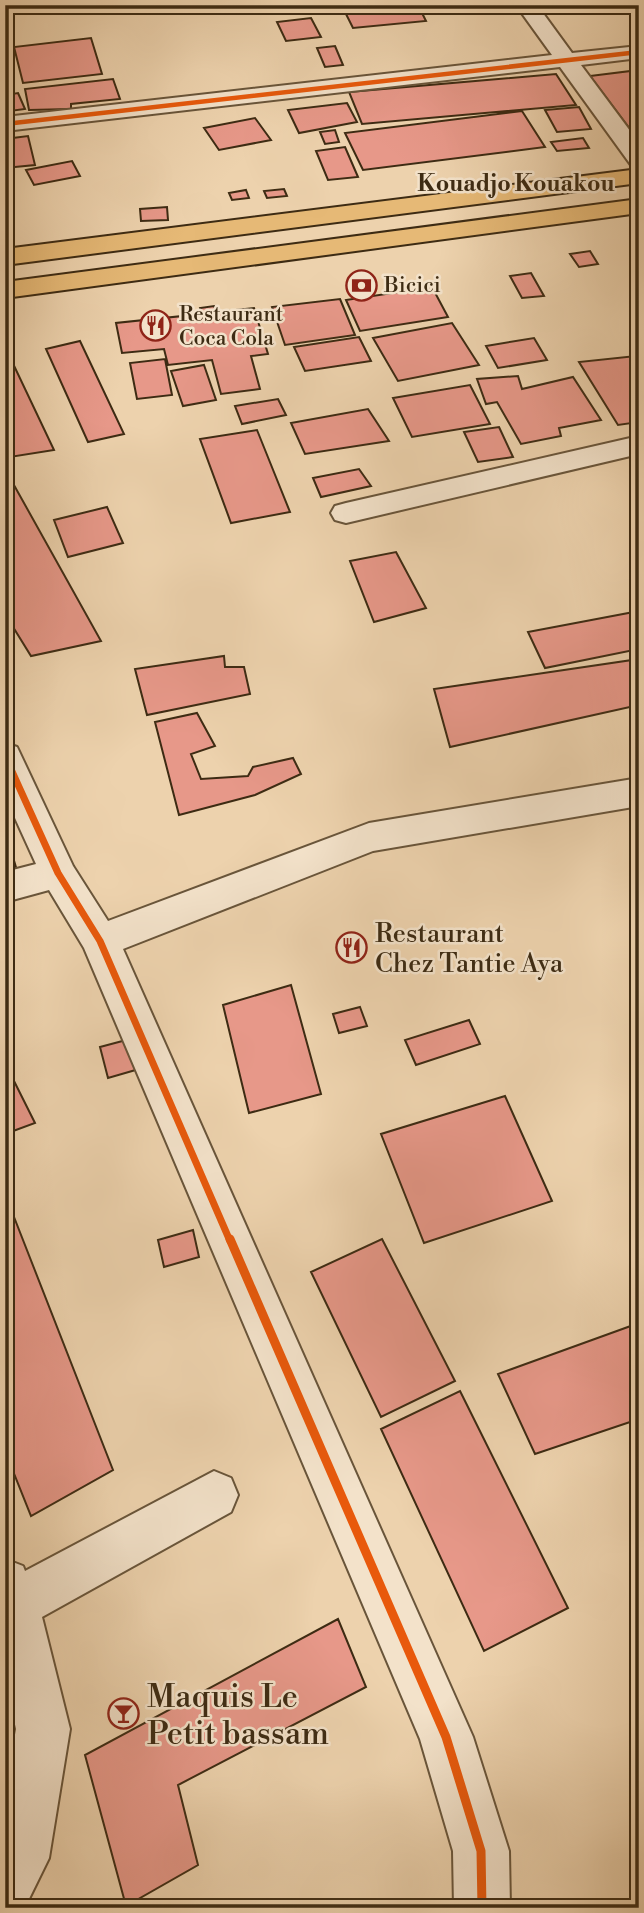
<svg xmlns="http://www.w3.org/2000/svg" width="644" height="1913" viewBox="0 0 644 1913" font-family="'Libre Bodoni',serif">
  <rect width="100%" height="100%" fill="#edd2ad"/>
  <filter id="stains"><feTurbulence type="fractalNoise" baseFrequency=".00286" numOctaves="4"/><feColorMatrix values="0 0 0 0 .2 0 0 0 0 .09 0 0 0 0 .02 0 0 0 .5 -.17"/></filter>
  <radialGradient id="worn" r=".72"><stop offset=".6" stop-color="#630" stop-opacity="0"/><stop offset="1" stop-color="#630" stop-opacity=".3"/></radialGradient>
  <path fill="#e79889" stroke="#3d2b13" stroke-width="2" d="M418 5 426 21 353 28 345 12Z
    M311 18 321 37 286 41 277 22Z
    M91 38 102 74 23 83 14 47Z
    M335 46 343 65 325 67 317 48Z
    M639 70V141L590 76Z
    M556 74 576 105 362 124 349 92Z
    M113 79 120 99 71 104V109L29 110 25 89Z
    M18 93 25 109 10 111 6 95Z
    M347 103 357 122 299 133 288 110Z
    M579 107 591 129 557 132 545 110Z
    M522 111 545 147 363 170 345 133Z
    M255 118 271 140 219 150 204 128Z
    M335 130 339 142 325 144 320 132Z
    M28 136 35 165 5 168V139Z
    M583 138 589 148 557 151 551 142Z
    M345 147 358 177 328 180 316 151Z
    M72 161 80 176 34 185 26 170Z
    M284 189 287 196 267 198 264 191Z
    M246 190 249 198 232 200 229 193Z
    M167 207 168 220 141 221 140 209Z
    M590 251 598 264 579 267 570 254Z
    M531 273 544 296 522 298 510 276Z
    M432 287 448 317 360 331 346 300Z
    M340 299 355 335 285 345 272 307Z
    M214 306 216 312 254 308 268 354 251 356 260 389 221 394 212 360 168 365 164 349 122 353 116 323 201 314 200 308Z
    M452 323 479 365 398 381 373 338Z
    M359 337 371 361 305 371 294 347Z
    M534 338 547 360 498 368 486 346Z
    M80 341 124 434 88 442 46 349Z
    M5 353H8L54 450 10 457 5 446Z
    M636 356 639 359V422L618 425 579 362Z
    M165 359 172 395 137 399 130 363Z
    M204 365 216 400 183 406 171 371Z
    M518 376 522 389 573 377 601 420 559 428 561 436 521 444 497 402 486 404 477 379Z
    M470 385 490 424 412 437 393 398Z
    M278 399 286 415 242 424 235 406Z
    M368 409 389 441 305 454 291 423Z
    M499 427 513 457 478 462 464 432Z
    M257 430 290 512 231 523 200 439Z
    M5 469 101 641 31 656 5 614Z
    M359 469 371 486 321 497 313 478Z
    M107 507 123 543 68 557 54 520Z
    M396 552 426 608 374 622 350 561Z
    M639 611V649L545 668 528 632Z
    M224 656 225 667H244L250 694 147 715 135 669Z
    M639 659V705L450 747 434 689Z
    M197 713 215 746 191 754 201 779 248 776 253 767 293 758 301 774 255 795 179 815 155 722Z
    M5 830 18 874 5 875Z
    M291 985 321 1094 249 1113 223 1005Z
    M360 1007 367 1026 339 1033 333 1014Z
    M469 1020 480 1044 416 1065 405 1040Z
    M130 1039 139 1069 108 1078 100 1047Z
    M12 1077 35 1123 5 1134V1080Z
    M505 1096 552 1201 424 1243 381 1134Z
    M5 1194 113 1470 31 1516 5 1451Z
    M193 1230 199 1257 164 1267 158 1240Z
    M382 1239 455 1381 381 1417 311 1272Z
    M639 1323V1419L535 1454 498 1374Z
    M460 1391 568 1608 484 1651 381 1429Z
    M338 1619 366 1687 178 1785 198 1865 126 1906 85 1755Z"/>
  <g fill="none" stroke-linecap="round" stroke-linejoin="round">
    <defs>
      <path id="minor" d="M516 5H537L572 53 639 46V58L581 65 639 143V167L631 165 560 67 5 131V117L552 55Z
        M639 436V454L346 523 335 520 331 513 335 506 346 503Z
        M5 743 17 747 73 866 108 921 369 823 639 778V806L373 851 123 949 473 1737 509 1851 510 1908H454L453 1851 420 1739 84 948 49 890 5 902V872L36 864 5 796Z
        M214 1471 231 1478 238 1495 231 1512 42 1617 70 1729 49 1858 25 1907 5 1908V1791L16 1729 5 1679V1559L23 1566 25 1571Z"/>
      <path id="major" d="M639 169V183L5 265V249Z
        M639 199V213L5 298V282Z"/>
    </defs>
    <use href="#minor" stroke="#69553a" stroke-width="4"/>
    <use href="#major" stroke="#3d2b13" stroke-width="4"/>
    <use href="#minor" fill="#f3e2ca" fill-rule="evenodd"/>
    <use href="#major" fill="#e6b976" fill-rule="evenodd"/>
    <defs>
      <path id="cycleway-far2" d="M5 124 639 52"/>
      <path id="cycleway-far1" d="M5 756 58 873 100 941 230 1241"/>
      <path id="cycleway" d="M230 1239 446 1737 481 1851 482 1908"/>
    </defs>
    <use href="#cycleway-far2" stroke="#f3e2ca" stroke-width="7"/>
    <use href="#cycleway-far1" stroke="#f3e2ca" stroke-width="11"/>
    <use href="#cycleway" stroke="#f3e2ca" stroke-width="13"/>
    <use href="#cycleway-far2" stroke="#e8590c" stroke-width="4.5"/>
    <use href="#cycleway-far1" stroke="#e8590c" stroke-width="7"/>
    <use href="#cycleway" stroke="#e8590c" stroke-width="9"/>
  </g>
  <defs>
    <symbol id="bank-ring" viewBox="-11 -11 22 22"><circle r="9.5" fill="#f3e2ca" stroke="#8f2418" stroke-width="1.5"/><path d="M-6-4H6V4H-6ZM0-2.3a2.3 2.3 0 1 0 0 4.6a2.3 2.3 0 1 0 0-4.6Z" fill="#8f2418"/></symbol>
    <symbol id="restaurant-ring" viewBox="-11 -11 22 22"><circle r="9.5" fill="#f3e2ca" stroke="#8f2418" stroke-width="1.5"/><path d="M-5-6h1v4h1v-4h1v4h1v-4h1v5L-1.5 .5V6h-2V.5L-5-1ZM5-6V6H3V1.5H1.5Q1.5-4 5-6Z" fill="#8f2418"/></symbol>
    <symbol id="bar-ring" viewBox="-11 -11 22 22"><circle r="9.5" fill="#f3e2ca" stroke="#8f2418" stroke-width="1.5"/><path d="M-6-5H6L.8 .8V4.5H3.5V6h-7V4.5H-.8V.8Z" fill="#8f2418"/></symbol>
  </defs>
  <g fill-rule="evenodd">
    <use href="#bank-ring" x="344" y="268" width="35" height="35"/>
    <use href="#restaurant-ring" x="138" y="308" width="35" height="35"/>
    <use href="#restaurant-ring" x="334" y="930" width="35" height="35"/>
    <use href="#bar-ring" x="106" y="1696" width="35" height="35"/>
  </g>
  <g text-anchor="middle" stroke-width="5" stroke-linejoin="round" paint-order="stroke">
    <g font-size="21" fill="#3d2b13" stroke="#f3e2ca" text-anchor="start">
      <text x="384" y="292">Bicici</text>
      <text x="179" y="321">Restaurant<tspan x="179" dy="24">Coca Cola</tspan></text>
    </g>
    <g font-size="23" font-weight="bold" fill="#3d2b13" stroke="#f3e2ca">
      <text x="516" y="191">Kouadjo Kouakou</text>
    </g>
    <g font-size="26" fill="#3d2b13" stroke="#f3e2ca" text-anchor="start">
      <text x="375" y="942">Restaurant<tspan x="375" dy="30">Chez Tantie Aya</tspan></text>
    </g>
    <g font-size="32" fill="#3d2b13" stroke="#f3e2ca" text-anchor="start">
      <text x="147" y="1707">Maquis Le<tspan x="147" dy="37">Petit bassam</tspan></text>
    </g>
  </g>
  <rect width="644" height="1913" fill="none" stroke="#edd2ad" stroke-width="28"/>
  <rect x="7" y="7" width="630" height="1899" fill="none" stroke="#3d2b13" stroke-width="3.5"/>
  <rect x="14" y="14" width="616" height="1885" fill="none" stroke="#3d2b13" stroke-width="2"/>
  <rect width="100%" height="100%" filter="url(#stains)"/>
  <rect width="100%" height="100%" fill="url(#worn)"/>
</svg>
